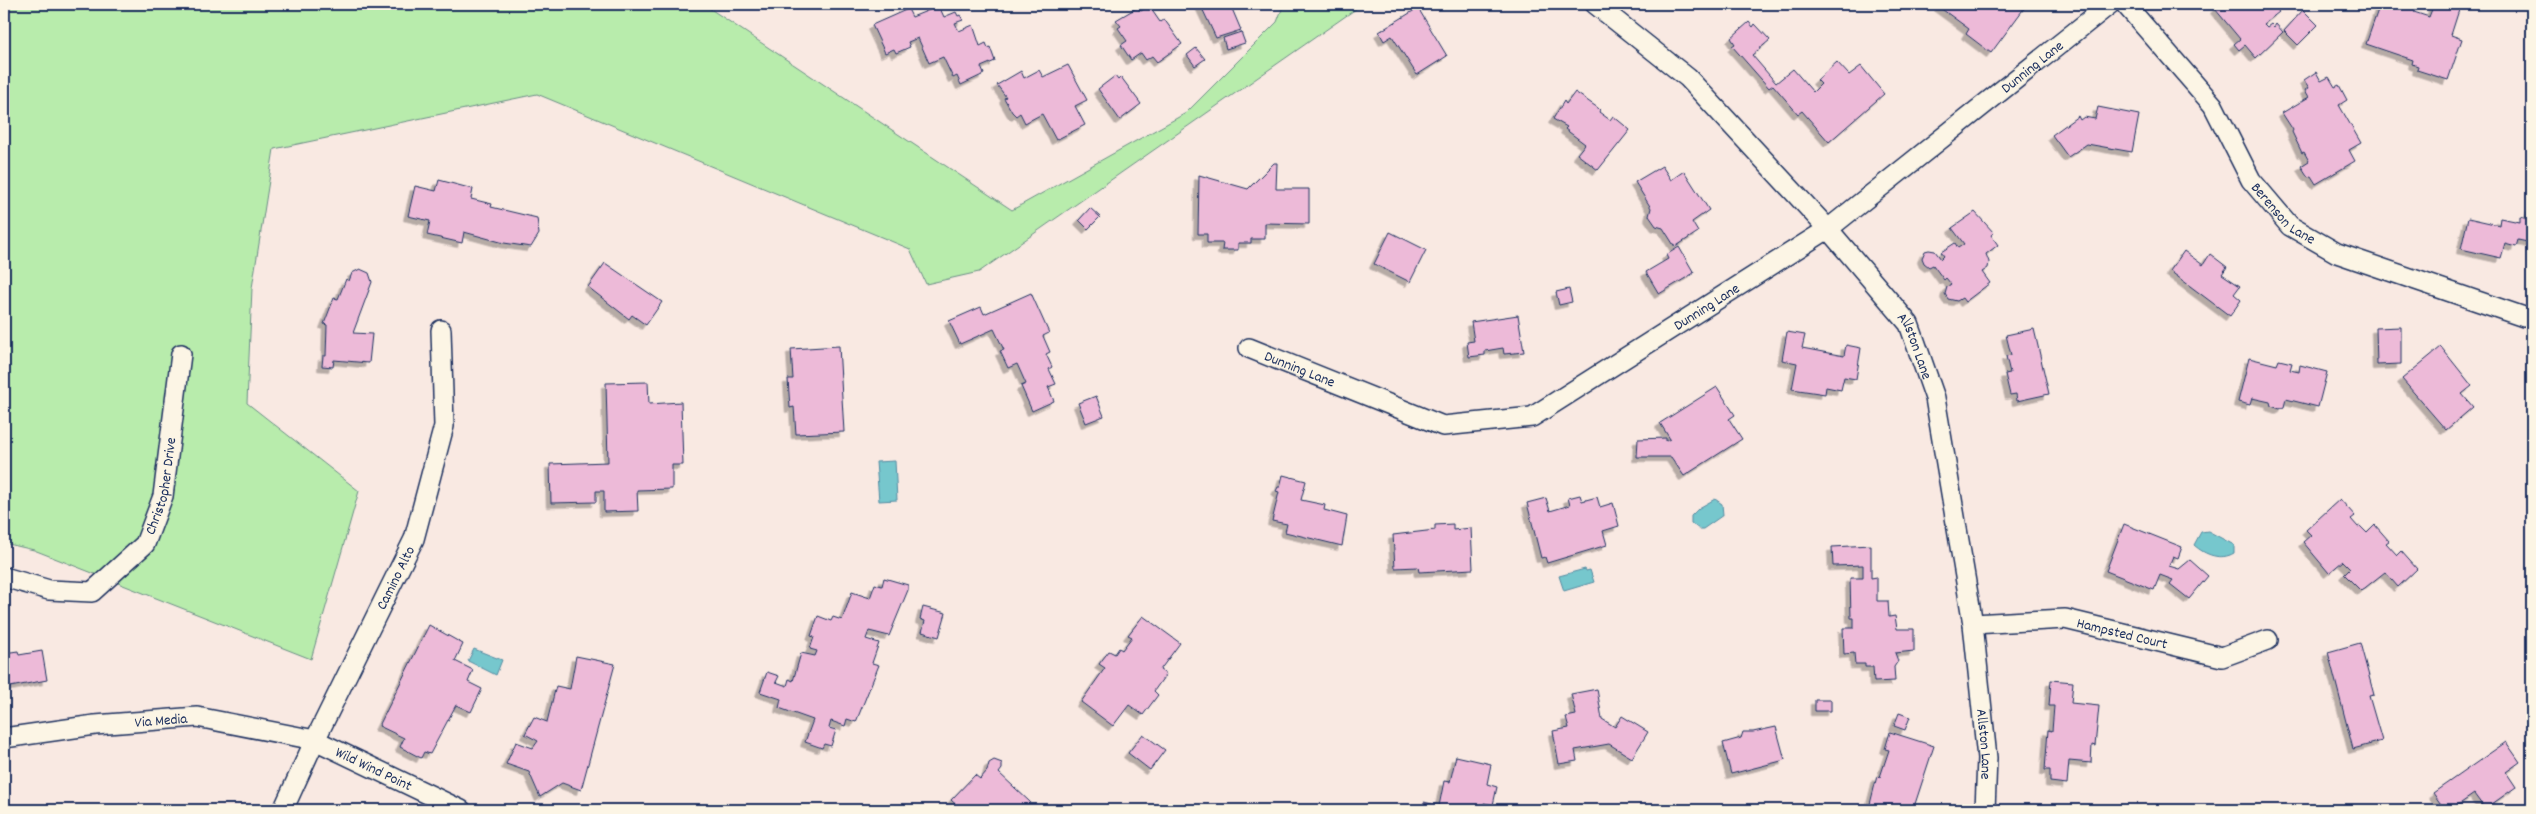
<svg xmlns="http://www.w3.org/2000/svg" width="2536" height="814" viewBox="0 0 2536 814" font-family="Dekko,sans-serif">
  <defs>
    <filter id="shadow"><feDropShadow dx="-4.5" dy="4.5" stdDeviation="0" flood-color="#0004"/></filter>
  </defs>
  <rect width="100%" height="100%" fill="#f9e9e2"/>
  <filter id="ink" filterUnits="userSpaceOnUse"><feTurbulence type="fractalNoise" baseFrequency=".02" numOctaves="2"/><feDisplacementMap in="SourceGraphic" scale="10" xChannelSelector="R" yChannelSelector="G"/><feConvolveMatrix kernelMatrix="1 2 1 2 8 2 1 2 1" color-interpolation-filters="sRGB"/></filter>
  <g filter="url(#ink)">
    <path fill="#b8ecac" stroke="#6a8e85" d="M4 4H703L1012 210 1186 113 1277 22 1284 4H1363L979 272 926 284 910 249 537 94 274 149 252 288 247 403 359 491 311 659 34 550 4 543Z"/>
    <path fill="#76c7cd" stroke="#528aa1" d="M895 461 897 500 879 501 876 462Z
      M1715 499 1722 504 1723 515 1703 529H1699L1691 523V516L1699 508Z
      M2208 531 2234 545V553C2221 561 2205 555 2194 545L2201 532Z
      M1585 569 1586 571 1590 570 1594 582 1564 591 1559 576Z
      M474 649 502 660 496 675 468 661Z"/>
    <path fill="#edbad8" stroke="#1b2f5e" filter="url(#shadow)" d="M1200 4H1230L1241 30 1216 38Z
      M1942 4H2021L2025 7 1991 53 1966 34 1969 29 1939 7Z
      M2221 4H2272L2279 12 2264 24 2267 27 2271 24 2274 27 2276 24 2283 32 2256 58 2245 45 2239 50 2234 44 2240 39 2215 9Z
      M2380 4H2404L2416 8 2414 12 2429 17 2434 4H2442L2459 10 2451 35 2462 39 2448 80 2417 70 2418 66 2412 64 2413 60 2366 44Z
      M939 6 944 17 956 12 958 16 960 15 963 20 955 23 959 31 973 25 980 46 986 43 988 48 990 47 995 61 981 67 984 74 961 85 957 76 953 78 943 57 929 63 918 38 908 42 910 47 896 53 894 49 885 53 872 25 908 9 912 17Z
      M1149 6 1160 22 1164 19 1182 44 1157 62 1152 56 1146 60 1141 53 1131 60 1121 45 1127 41 1118 28 1121 26 1116 20 1138 7 1141 11Z
      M1418 8 1447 56 1417 75 1392 36 1384 41 1379 32Z
      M2303 10 2318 25 2298 45 2284 31Z
      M1749 22 1753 27 1755 24 1770 40 1752 55 1776 83 1793 69 1813 92 1821 84 1817 80 1837 62 1849 75 1861 66 1884 94 1829 142 1802 111 1798 114 1773 85 1769 88 1732 46 1735 44 1731 38Z
      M1241 32 1245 43 1226 49 1223 38Z
      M1196 48 1205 59 1195 66 1187 55Z
      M1068 65 1087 100 1075 106 1085 125 1056 140 1042 114 1025 123 1020 113 1016 116 1012 112 1004 98 1006 97 997 85 1021 71 1024 78 1039 70 1043 77Z
      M2316 72 2321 81 2329 77 2335 87 2339 85 2347 100 2339 105 2361 143 2349 150 2355 161 2316 184 2311 176 2308 177 2301 166 2309 161 2304 152 2302 153 2292 132 2293 130 2282 113 2309 97 2305 90 2309 88 2304 80Z
      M1115 76 1118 80 1121 77 1141 104 1120 120 1098 89Z
      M1575 92 1598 108 1600 110 1599 112 1610 120 1613 116 1630 130 1598 170 1577 154 1585 144 1565 129 1567 127 1553 119 1564 101 1566 104Z
      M2098 107 2139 115 2132 152 2087 144 2068 157 2052 135 2078 116 2080 120 2084 117 2095 119Z
      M1274 163H1277L1276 189H1309V224L1265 223V239H1251V243H1238V250H1222L1223 243H1207V234H1198L1199 175 1248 189Z
      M1662 166 1671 180 1684 171 1709 210 1692 222 1698 232 1675 247 1663 228 1656 226 1649 216 1651 208 1635 182Z
      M439 180 473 189 471 199 492 204 491 207 537 218 539 234 531 247 504 243 464 232 462 243 427 235 430 221 408 216 415 186 436 191Z
      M2531 207 2532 243 2518 240 2516 247 2505 244 2501 258 2461 249 2468 218 2499 225 2500 218 2520 222V217L2528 219Z
      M1090 208 1100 217 1088 229 1079 220Z
      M1975 212 1994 233 1991 235 1998 245 1986 254 1989 262 1988 268 1982 272 1990 283 1965 302 1962 298 1957 301 1948 299 1945 294 1947 287 1951 284 1946 278 1944 280 1933 265 1929 267 1924 263 1922 258 1925 251 1929 250 1935 251 1941 259 1944 256 1941 252 1955 243 1958 248 1964 244 1952 228Z
      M1390 232 1426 250 1410 282 1374 264Z
      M1679 247 1694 273 1659 294 1646 272 1668 259 1666 255Z
      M2184 251 2203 265 2210 254 2227 267 2222 274 2240 286 2234 294 2241 300 2230 316 2170 271Z
      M605 263 662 302 646 325 632 315 629 319 588 287Z
      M360 269 369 273 372 282 353 333 372 334 369 363 334 360 333 367 322 366 323 356H326L327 325 324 324 334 298 338 299 346 279 349 281 352 273Z
      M1569 289 1572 302 1559 305 1556 292Z
      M1031 293 1049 333 1043 336 1050 352 1046 354 1052 367 1049 369 1056 384 1048 387 1054 401 1032 411 1021 386 1026 384 1017 364 1008 368 1000 351 1004 350 994 329 960 344 949 321 981 307 984 314Z
      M1518 315 1524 352 1504 354 1503 348 1485 351V355L1469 357 1467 342 1474 341 1471 322Z
      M2401 327V364L2377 365 2376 328Z
      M2034 329 2049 394 2017 401 2016 394 2010 395 2005 374 2010 373 2006 356 2011 355 2006 335Z
      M1787 332 1805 335 1802 348 1844 356 1846 345 1861 348 1856 379 1844 377 1841 390 1826 387 1825 394 1792 389 1797 363 1782 360Z
      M839 346 844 432 796 434 794 407 790 408 788 379H793L791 349Z
      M2441 347 2472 386 2462 394 2473 407 2446 430 2402 379Z
      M2249 358 2277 365 2279 360 2292 363 2290 370 2299 372 2300 365 2327 372 2318 407 2286 399 2284 407 2280 409 2271 406 2270 402 2252 398 2250 405 2238 402Z
      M648 382 649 404 681 402 683 465H672V489L637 490 638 511 604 512V491H596V502L551 503 550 464 608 462 606 383Z
      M1717 387 1735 415 1729 419 1742 439 1684 476 1671 457H1637L1638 439 1666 438V441L1670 439 1660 423Z
      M1096 396 1104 416 1086 423 1078 403Z
      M1283 475 1306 481 1301 500 1325 505 1324 510 1347 516 1342 546 1285 532 1287 524 1272 521 1279 492 1276 491 1278 487H1280Z
      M1580 495 1582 501 1597 497 1600 507 1613 503 1619 526 1603 531 1607 545 1547 563 1545 557 1541 558 1527 503 1546 498 1550 511 1570 505 1568 498Z
      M2340 499 2355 516 2351 519 2358 527 2360 526 2367 533 2375 525 2389 541 2386 543 2397 555 2401 551 2417 569 2398 587 2385 572 2361 591 2344 574 2350 568 2343 561 2329 573 2303 542 2311 535 2306 530Z
      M1453 524V530L1471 528 1473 569 1419 572 1418 567 1395 568 1393 535 1435 530V525Z
      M2124 524 2182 547 2178 558 2173 556 2169 566 2179 569 2190 560 2208 576 2189 599 2170 584 2173 580 2160 575 2154 590 2106 571Z
      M1871 545V578L1877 577V601H1888L1889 617 1895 616 1897 629H1914V651L1895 653 1898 661 1894 667 1895 681 1874 682 1873 667H1865V664H1855L1854 653 1844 654 1843 628H1854V618H1851L1850 578H1863V565L1833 566 1832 547Z
      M884 578 908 585V590L889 636 869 631 866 639 879 643 872 663 879 665 856 722 847 719 845 726 831 721 829 728 836 730 831 746 824 744 822 748 805 742 813 720 779 708 781 699 760 692 767 672 779 676 776 682 787 686 789 679 793 681 801 653 815 656 817 651 810 649 814 637 811 636 818 616 831 621 833 617 842 620 852 592 870 598 875 584 882 586Z
      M923 607 946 613 939 637 922 632 925 621 920 619Z
      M1143 616 1180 643 1160 670 1166 674 1154 691 1158 695 1143 715 1129 705 1113 726 1081 702 1105 668 1099 664 1109 651 1115 654 1119 648 1122 650 1132 637 1128 635Z
      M429 625 463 644 455 661 473 670 468 682 482 689 471 712 456 705 430 754 424 752 421 758 400 747 404 738 379 726Z
      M2360 643 2374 695 2369 696 2382 741 2353 749 2328 652Z
      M18 651 19 655 42 651 47 680 5 688 4 653Z
      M576 656 615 664 581 790 562 783 540 797 529 772 506 764 516 742 533 748 538 741 525 734 534 717 547 722 556 686 570 689Z
      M2051 680 2073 682 2071 703 2099 706 2095 746 2092 745 2091 763 2069 761 2067 784 2050 782V770H2045L2048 730 2052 731 2054 706H2049Z
      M1597 689 1602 719 1615 727 1622 716 1648 732 1632 758 1609 744 1575 750 1577 761 1559 764 1553 731 1569 728 1566 717 1576 715 1571 694Z
      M1815 700H1831V711H1815Z
      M1899 713 1910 717 1905 730 1894 726Z
      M1776 727 1785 760 1731 774 1723 743 1741 738 1743 732H1753Z
      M1890 732 1934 746 1913 810 1888 805 1887 810 1869 808 1877 776 1880 777 1889 750 1885 749Z
      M1143 734 1165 750 1150 770 1128 753Z
      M2506 742 2520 762 2506 772 2516 787 2485 809 2474 794 2451 810H2445L2433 793Z
      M1456 756 1491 764 1487 784 1497 787 1493 805 1484 803 1482 810H1422L1424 802 1439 806 1444 781 1450 782Z
      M994 760 1002 763V769L999 773 1030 802 1023 810H962L951 800 975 775 980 779 987 771 989 763Z"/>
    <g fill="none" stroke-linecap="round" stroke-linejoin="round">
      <defs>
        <g id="minor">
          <path id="s1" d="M1595 4 1688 78 1828 229 1909 324 1935 398 1973 624 1987 758 1985 810"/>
          <path id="s2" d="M2125 4 2213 105 2251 180 2290 226 2337 253 2524 317"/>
          <path id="s3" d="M1249 348 1443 426 1532 417 1828 229 2110 4"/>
          <path id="s4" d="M4 577 49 590 92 592 145 544 163 496 181 354"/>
          <path id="s5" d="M1973 624 2065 619 2222 657 2268 640"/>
          <path id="s6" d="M4 738 95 725 197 717 315 740 461 810"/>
          <path id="s7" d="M283 810 315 740 414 539 444 426 441 330"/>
        </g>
      </defs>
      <use href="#minor" stroke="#1b2f5e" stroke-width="22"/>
      <use href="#minor" stroke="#fcf5e5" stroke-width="19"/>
    </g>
  </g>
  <g text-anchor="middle" stroke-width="5" stroke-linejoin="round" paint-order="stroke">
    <g font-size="15" fill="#1b2f5e" stroke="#fcf5e5">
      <text dy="5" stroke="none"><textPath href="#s3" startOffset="910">Dunning Lane</textPath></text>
      <text dy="5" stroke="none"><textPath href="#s2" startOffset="265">Berenson Lane</textPath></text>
      <text dy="5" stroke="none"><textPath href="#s3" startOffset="505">Dunning Lane</textPath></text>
      <text dy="5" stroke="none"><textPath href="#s1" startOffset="472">Allston Lane</textPath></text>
      <text dy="5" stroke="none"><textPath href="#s3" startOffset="55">Dunning Lane</textPath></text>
      <text dy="5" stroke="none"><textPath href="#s4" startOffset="222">Christopher Drive</textPath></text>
      <text dy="5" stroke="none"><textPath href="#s7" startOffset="258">Camino Alto</textPath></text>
      <text dy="5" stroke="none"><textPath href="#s5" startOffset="151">Hampsted Court</textPath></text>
      <text dy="5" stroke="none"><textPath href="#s6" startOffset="158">Via Media</textPath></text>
      <text dy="5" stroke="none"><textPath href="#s1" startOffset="878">Allston Lane</textPath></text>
      <text dy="5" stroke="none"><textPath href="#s6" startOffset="380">Wild Wind Point</textPath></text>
    </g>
  </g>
  <rect width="2536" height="814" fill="none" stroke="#fcf5e5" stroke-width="20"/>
  <rect x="10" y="10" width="2516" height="794" fill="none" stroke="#1b2f5e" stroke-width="2" filter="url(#ink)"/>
</svg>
